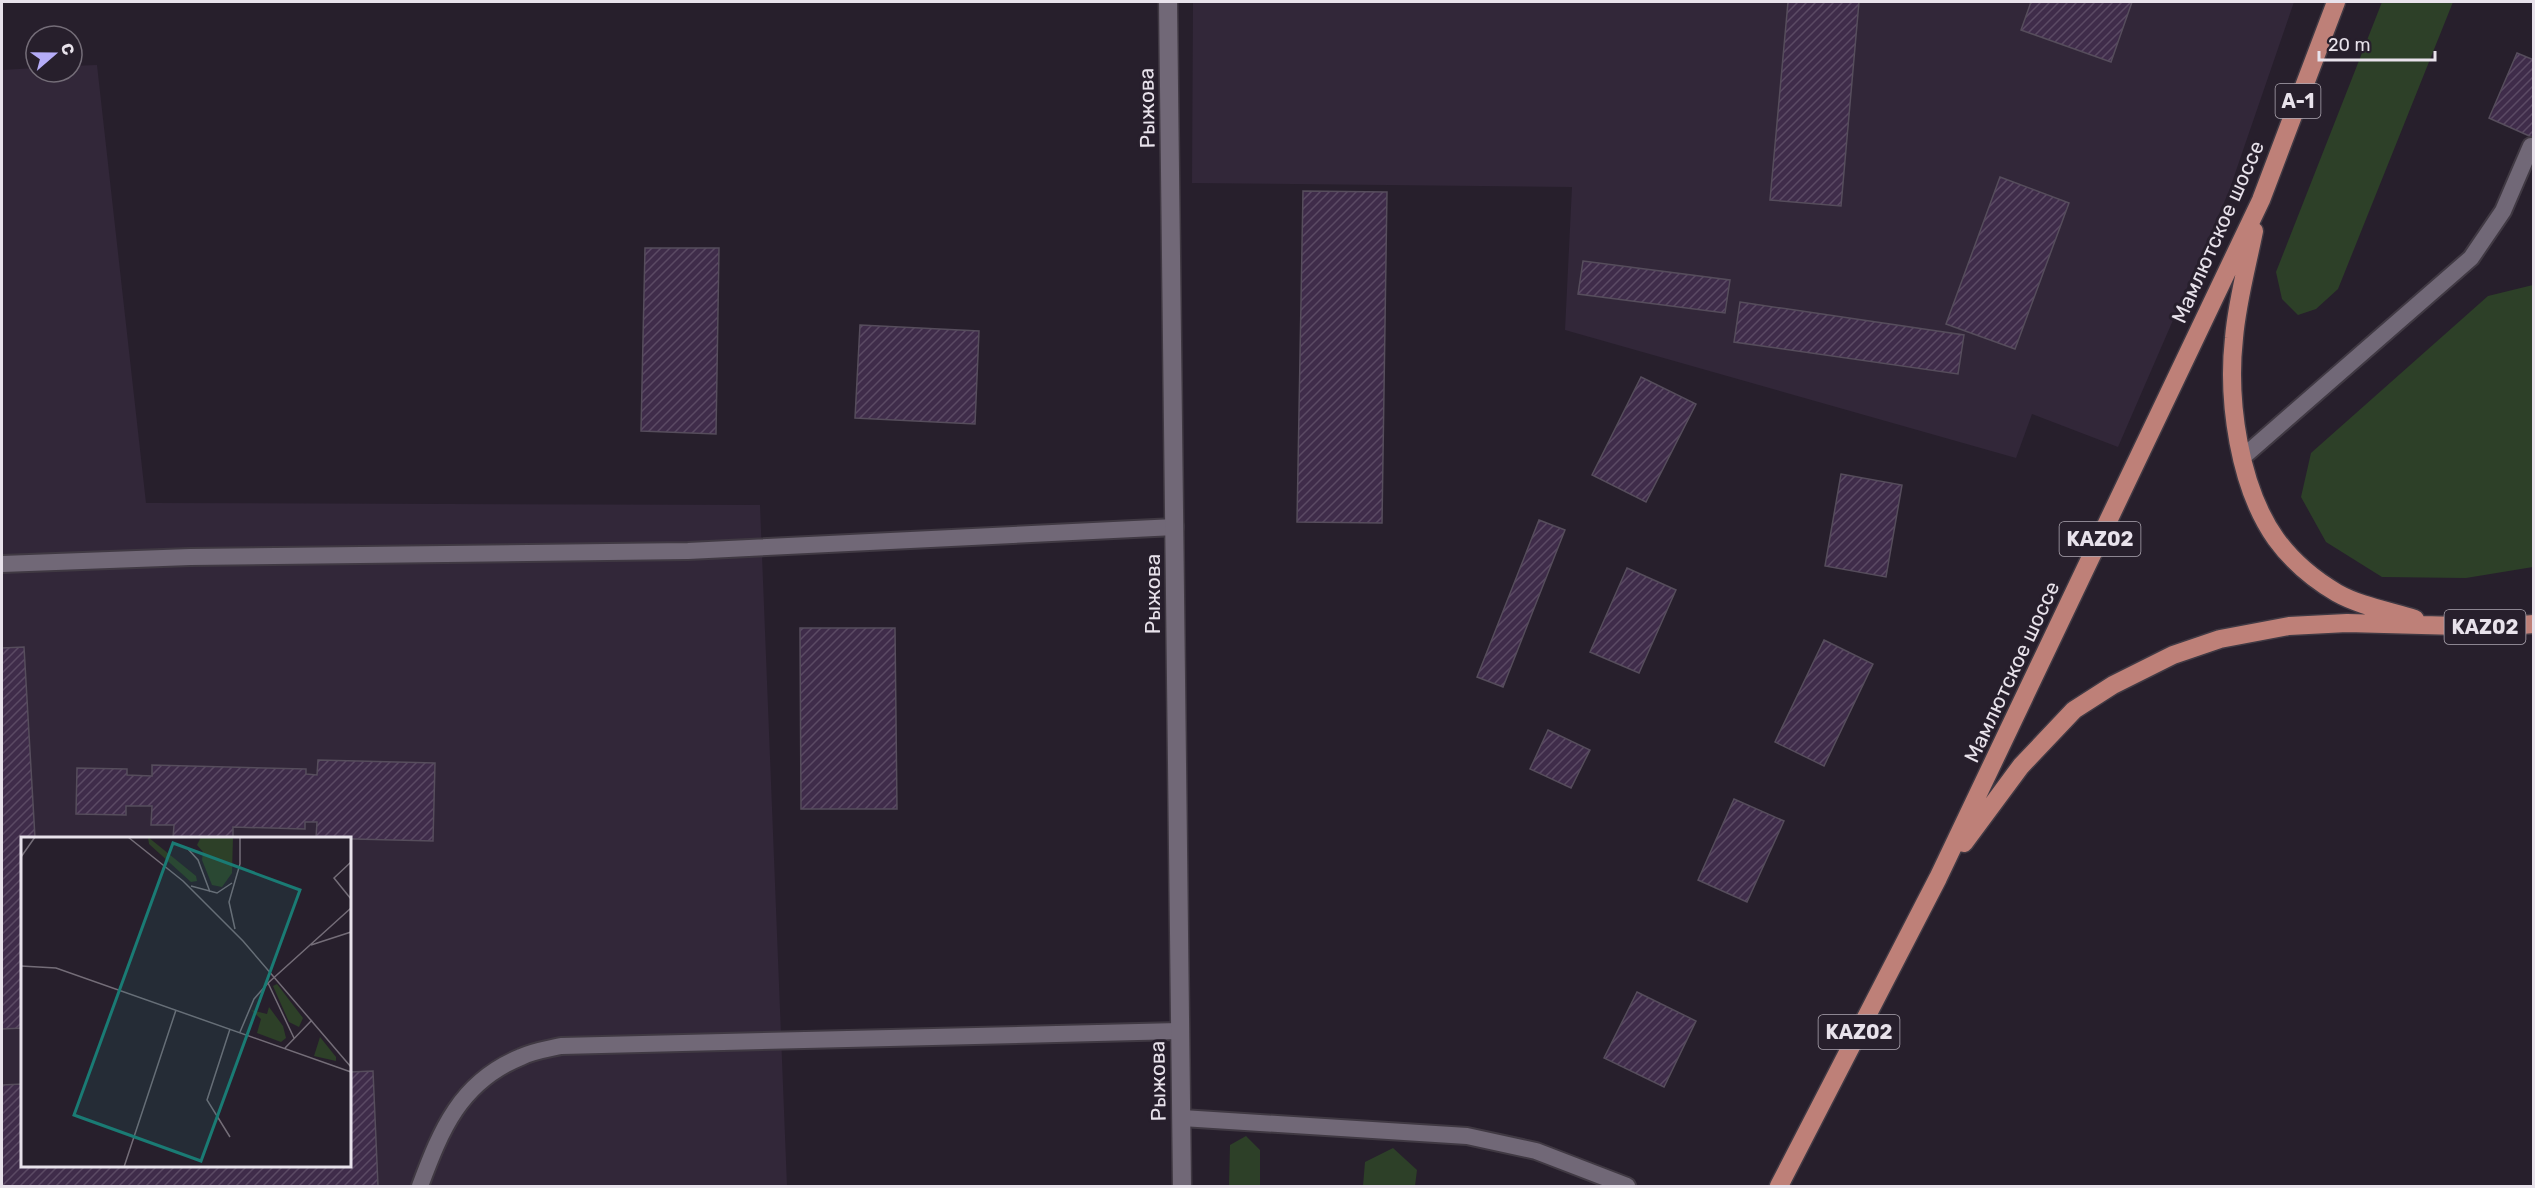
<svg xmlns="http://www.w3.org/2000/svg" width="2535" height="1188" viewBox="0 0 2535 1188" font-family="Rubik,sans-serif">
  <defs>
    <pattern id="building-hatch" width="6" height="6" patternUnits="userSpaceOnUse" patternTransform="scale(1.5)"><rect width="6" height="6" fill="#3f2c4a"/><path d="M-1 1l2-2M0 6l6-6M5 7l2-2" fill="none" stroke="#5b4a64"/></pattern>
  </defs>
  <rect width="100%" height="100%" fill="#271f2c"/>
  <path fill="#322739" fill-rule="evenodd" d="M1193 2H2294L2229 191 2118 447 2032 414 2016 458 1565 330 1572 187 1192 183Z
    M97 65 146 503 760 505 787 1186H2V70L36 68V72H72V66ZM22 838H350V1166H22Z"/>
  <path fill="#2d4028" d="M2382 2H2453L2338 289 2316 309 2298 315 2282 299 2276 272Z
    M2533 285V567L2466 578 2382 577 2326 542 2301 497 2311 453 2488 296Z
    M1246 1136 1260 1150V1186H1229L1230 1145Z
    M1393 1148 1417 1170 1415 1186H1363L1365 1162Z"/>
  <path fill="url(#building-hatch)" stroke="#564d5c" stroke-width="1.5" d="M1788 2H1859L1841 206 1770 200Z
    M2031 2H2132L2111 62 2021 30Z
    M2517 53 2534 60V138L2489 118Z
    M2000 177 2069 203 2015 349 1946 324Z
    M1303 191 1387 192 1382 523 1297 522Z
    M645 248H719L716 434 641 431Z
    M1583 261 1730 280 1725 313 1578 294Z
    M1740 302 1964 335 1958 374 1734 342Z
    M860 325 979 331 975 424 855 418Z
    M1641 377 1696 404 1646 502 1592 475Z
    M1841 474 1902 485 1886 577 1825 566Z
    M1539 520 1565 530 1503 687 1477 677Z
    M1627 568 1676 590 1639 673 1590 652Z
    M800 628H895L897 809H801Z
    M1824 640 1873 664 1824 766 1775 742Z
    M24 647 35 838H22V1028L2 1029V648Z
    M1548 730 1590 750 1571 788 1530 769Z
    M318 760 435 763 433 841 316 838 317 822H305V829L233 827V838H173L174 825H151L152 806H126V815L76 814 77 768 127 769V775L152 776V765L306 769V774L317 775Z
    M1734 799 1784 821 1747 902 1698 880Z
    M1637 992 1696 1021 1664 1087 1604 1058Z
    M373 1071 378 1186H2V1085L22 1084V1166H350V1072Z"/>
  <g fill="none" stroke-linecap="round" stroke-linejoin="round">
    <defs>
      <path id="service" d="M2243 457 2471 258 2503 211 2531 146
        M2 564 190 557 688 551 1175 527
        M1182 1118 1467 1136 1536 1151 1627 1186
        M420 1186C441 1130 460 1082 521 1057 533 1051 548 1049 561 1046L1179 1031"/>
      <path id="tertiary" d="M1168 2 1182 1186"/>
      <path id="trunk" d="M2254 231C2247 266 2237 302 2234 338 2227 400 2239 487 2276 539 2292 561 2313 579 2337 593 2360 606 2390 611 2415 619
        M1964 843 2021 766 2074 710 2113 685 2173 655 2220 639 2289 626 2347 623 2496 627 2534 624
        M1779 1186 1938 878 2261 200 2336 2"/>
    </defs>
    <use href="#service" stroke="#403943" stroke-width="20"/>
    <use href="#tertiary" stroke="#403943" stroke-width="21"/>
    <use href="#trunk" stroke="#403943" stroke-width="21"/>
    <use href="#service" stroke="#716877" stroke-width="16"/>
    <use href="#tertiary" stroke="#716877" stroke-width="18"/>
    <use href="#trunk" stroke="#be8078" stroke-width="18"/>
  </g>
  <g text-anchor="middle" stroke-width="6" stroke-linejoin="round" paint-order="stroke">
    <g fill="#271f2c" stroke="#aea8b2" stroke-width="1.5">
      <rect x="2275.5" y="84" width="45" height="34" rx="4.5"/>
      <rect x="2059.5" y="522" width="81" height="34" rx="4.5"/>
      <rect x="2444.5" y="610" width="81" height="34" rx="4.5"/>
      <rect x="1818.5" y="1015" width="81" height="34" rx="4.5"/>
    </g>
    <g font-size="20" font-weight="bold" fill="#e8e2eb">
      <text x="2298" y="108">A-1</text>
      <text x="2100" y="546">KAZ02</text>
      <text x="2485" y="634">KАZ02</text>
      <text x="1859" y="1039">KAZ02</text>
    </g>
    <g font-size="21" fill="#e8e2eb" stroke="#271f2c">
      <text transform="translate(1147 108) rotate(-91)" y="7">Рыжова</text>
      <text transform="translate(2218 232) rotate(-66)" y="7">Мамлютское шоссе</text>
      <text transform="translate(1153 594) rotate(-90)" y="7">Рыжова</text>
      <text transform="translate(2012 672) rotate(-65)" y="7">Мамлютское шоссе</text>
      <text transform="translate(1158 1081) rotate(-91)" y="7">Рыжова</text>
    </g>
  </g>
  <g transform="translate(21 837)">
    <rect width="330" height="330" fill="#271f2c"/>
    <path d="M127 0 175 39 176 44 170 45 128 7ZM180 0H212L211 36 201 50 191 48 181 23 182 15 176 8ZM256 147 282 181 278 190 268 185 252 149ZM248 170 262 189 265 201 260 205 236 196 240 182 230 173 246 177ZM299 200 315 220V224L293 219Z" fill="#2d4028"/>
    <path fill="none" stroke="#746d78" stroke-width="1.5" d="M107 0 162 44 222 104 330 230M167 12 177 23 189 55M0 20 14 0M330 25 313 41 330 62M170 49 196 56 211 46M214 92 208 65 219 27V0M290 108 330 95M0 129 35 131 330 235M247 146 273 201M219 195 233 162 247 146 330 71M264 211 291 183M209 300 186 263 209 192M103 330 155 173"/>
    <path fill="#1a7b74" fill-opacity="0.15" stroke="#1a7b74" stroke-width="3" d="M152 6 279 53 180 324 53 278Z"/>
    <rect width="330" height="330" fill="none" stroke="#e8e2eb" stroke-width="3"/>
  </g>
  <rect width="2535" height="1188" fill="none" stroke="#e8e2eb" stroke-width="6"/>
  <g transform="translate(54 54) rotate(70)"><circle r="28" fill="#271f2c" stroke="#746d78" stroke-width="1.5"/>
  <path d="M0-4.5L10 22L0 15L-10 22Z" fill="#b5acf8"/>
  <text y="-9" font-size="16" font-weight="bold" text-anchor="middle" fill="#e8e2eb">С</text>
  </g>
  <path d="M2319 51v9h116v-9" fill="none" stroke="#e8e2eb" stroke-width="3"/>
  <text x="2328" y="51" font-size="18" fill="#e8e2eb" stroke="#271f2c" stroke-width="4.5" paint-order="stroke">20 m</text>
</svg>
